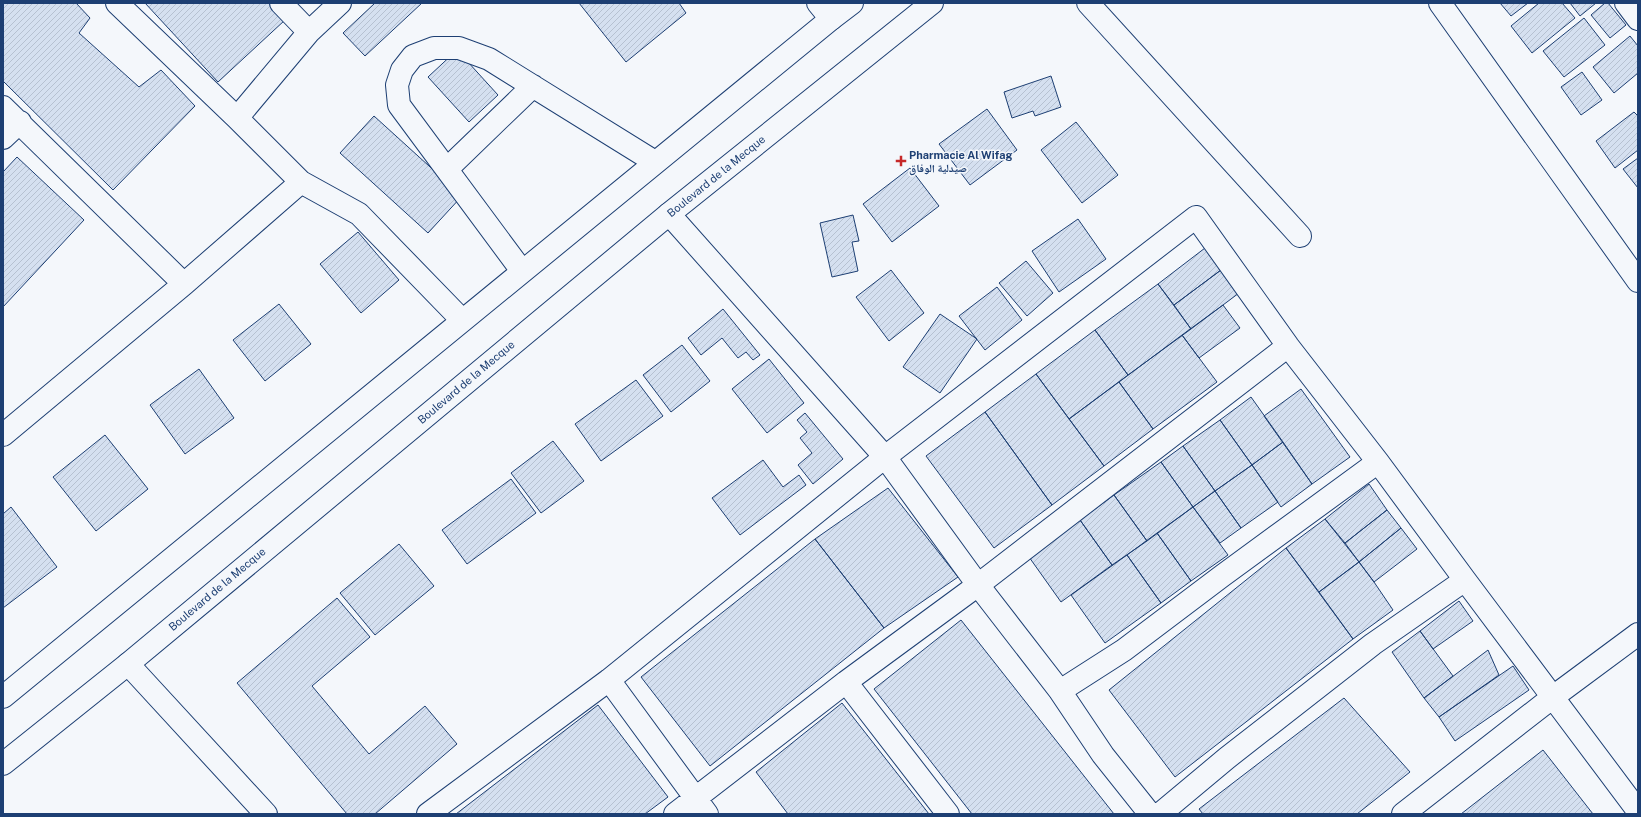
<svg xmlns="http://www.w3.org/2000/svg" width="1641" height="817" viewBox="0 0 1641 817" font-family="'Public Sans','Noto Naskh Arabic',sans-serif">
  <defs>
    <pattern id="building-hatch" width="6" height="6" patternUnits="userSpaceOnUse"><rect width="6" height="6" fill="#d5e0f0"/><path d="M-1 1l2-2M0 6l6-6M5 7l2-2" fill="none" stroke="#b6c1d1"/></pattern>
  </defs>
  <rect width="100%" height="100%" fill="#f4f7fb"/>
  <path fill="url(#building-hatch)" stroke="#1d3f73" d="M3 3H76L90 18 79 33 139 87 161 70 195 106 113 190 3 81Z
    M145 3H269L285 20 218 82Z
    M375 3H422L365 56 343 33Z
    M579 3H679L686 13 626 62Z
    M1500 3H1528L1511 16Z
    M1539 3H1562L1575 18 1532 53 1511 26Z
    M1570 3H1596L1580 16Z
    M1605 3H1608L1626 25 1610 38 1591 15Z
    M1584 18 1605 45 1564 77 1543 51Z
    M1630 36 1638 46V73L1614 93 1593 67Z
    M457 50 498 95 469 122 428 77Z
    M1582 72 1602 100 1581 115 1561 87Z
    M1051 76 1061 107 1035 116 1033 111 1012 118 1004 92Z
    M987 109 1017 150 970 185 939 144Z
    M1634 112 1638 116V150L1615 168 1596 141Z
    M374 116 462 196 428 233 340 153Z
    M1076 122 1118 175 1082 203 1041 150Z
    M17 157 84 220 3 307V172Z
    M1638 158V188L1623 169Z
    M910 168 939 206 892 242 863 204Z
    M853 215 859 241 852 242 858 271 832 277 820 223Z
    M1078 219 1106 259 1059 292 1032 251Z
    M358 232 399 280 361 313 320 264Z
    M1205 248 1221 270 1174 305 1158 284Z
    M1026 261 1053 293 1027 316 999 283Z
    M891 270 924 313 889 341 856 297Z
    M1221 270 1239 293 1191 329 1174 305Z
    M1158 284 1191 329 1128 375 1095 330Z
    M997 287 1022 320 985 350 959 316Z
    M279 304 311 344 265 381 233 340Z
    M1223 305 1240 328 1199 358 1182 335Z
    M723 309 760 355 753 360 746 352 738 358 722 338 701 355 688 338Z
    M940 314 977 339 940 393 903 367Z
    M1095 330 1128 375 1069 419 1036 374Z
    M1182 335 1217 382 1153 429 1119 382Z
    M682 345 710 381 671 412 643 375Z
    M769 359 804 403 767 433 732 389Z
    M199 369 234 418 185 454 150 405Z
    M1036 374 1104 466 1052 505 985 412Z
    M636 380 663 416 601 461 575 424Z
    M1119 382 1153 429 1104 466 1069 419Z
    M1301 389 1350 457 1312 484 1264 416Z
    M1251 397 1283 442 1252 465 1220 420Z
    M985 412 1052 505 994 548 926 456Z
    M805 413 843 459 813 484 798 465 812 453 800 438 807 432 797 420Z
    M1220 420 1252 465 1215 491 1183 446Z
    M105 435 148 489 96 531 53 477Z
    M553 441 584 481 541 513 511 473Z
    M1283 442 1312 484 1281 507 1252 465Z
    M1183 446 1215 491 1193 507 1161 462Z
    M763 460 783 487 799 475 806 485 740 535 712 498Z
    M1161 462 1193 507 1147 541 1114 495Z
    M1252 465 1278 502 1241 528 1215 491Z
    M511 479 536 513 467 564 442 530Z
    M1369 484 1387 510 1345 543 1325 519Z
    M888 488 958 577 884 628 815 539Z
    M1215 491 1241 528 1220 543 1193 507Z
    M1114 495 1147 541 1112 565 1080 520Z
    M11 507 57 567 3 608V514Z
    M1193 507 1228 555 1191 581 1157 533Z
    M1387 510 1401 528 1359 562 1345 543Z
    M1325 519 1359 562 1319 592 1286 548Z
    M1080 520 1112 565 1061 602 1029 557Z
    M1401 528 1417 549 1374 582 1359 562Z
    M1157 533 1191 581 1161 603 1127 555Z
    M815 539 884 628 710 766 641 677Z
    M399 544 434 586 375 635 340 593Z
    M1286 548 1353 639 1175 777 1109 690Z
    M1127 555 1161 603 1105 643 1071 595Z
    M1359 562 1374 582 1393 610 1353 639 1319 592Z
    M337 598 370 637 312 686 369 754 425 706 457 744 375 814H347L237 683Z
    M1459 601 1473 621 1433 649 1420 631Z
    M961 620 1114 814H972L874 689Z
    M1420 631 1453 676 1424 698 1392 652Z
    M1488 650 1499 675 1439 717 1424 698Z
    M1513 666 1529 690 1455 741 1439 717Z
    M1344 698 1410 772 1357 814H1203L1199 809Z
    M842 703 929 814H788L756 772Z
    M598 705 668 797 645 814H456Z
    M1543 750 1593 814H1461Z"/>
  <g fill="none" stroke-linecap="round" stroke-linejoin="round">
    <defs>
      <path id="minor" d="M117 3 237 118 301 182 359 214 462 320
        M281 3 309 32
        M818 3 831 19
        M1088 3 1300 236
        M1440 3 1638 281
        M1626 3 1638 19
        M3 107 184 284
        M237 118 309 32 340 3
        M3 138 20 122
        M447 169 533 86
        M669 214 885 457 978 585 1060 691 1103 755 1150 814
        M522 271 399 105 397 85 402 70 413 56 434 48H459L489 59 655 162
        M3 435 184 284 301 182
        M128 664 266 814
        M609 680 707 814
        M846 682 948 814
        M1060 691 1124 650 1222 576 1378 462
        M428 814 609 680 885 457 1196 217 1288 346 1378 462 1465 580 1638 811
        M675 814 846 682 978 585 1288 346
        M1160 814 1227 758 1373 644 1465 580
        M1403 814 1553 697 1638 634"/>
      <path id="major" d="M3 697 831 19 852 3
        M3 764 128 664 669 214 932 3"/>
    </defs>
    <use href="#minor" stroke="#1d3f73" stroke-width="24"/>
    <use href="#major" stroke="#1d3f73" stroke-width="24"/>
    <use href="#minor" stroke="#f4f7fb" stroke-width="22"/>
    <use href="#major" stroke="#f4f7fb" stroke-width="22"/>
  </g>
  <path fill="#c62828" stroke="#f4f7fb" stroke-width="1.5" d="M899 155h4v4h4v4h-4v4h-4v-4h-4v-4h4z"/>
  <g text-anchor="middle" stroke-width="3" stroke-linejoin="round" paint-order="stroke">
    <g font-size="11" font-weight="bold" fill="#1d3f73" stroke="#f4f7fb" text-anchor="start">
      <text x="909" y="159">Pharmacie Al Wifag<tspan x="909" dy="13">صيدلية الوفاق</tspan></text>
    </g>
    <g font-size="11" fill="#1d3f73" stroke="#f4f7fb">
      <text transform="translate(716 176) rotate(-39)" y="4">Boulevard de la Mecque</text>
      <text transform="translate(466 382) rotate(-40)" y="4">Boulevard de la Mecque</text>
      <text transform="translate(217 589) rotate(-40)" y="4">Boulevard de la Mecque</text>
    </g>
  </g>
  <rect width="1641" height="817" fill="none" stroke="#1d3f73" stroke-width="8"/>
</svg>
